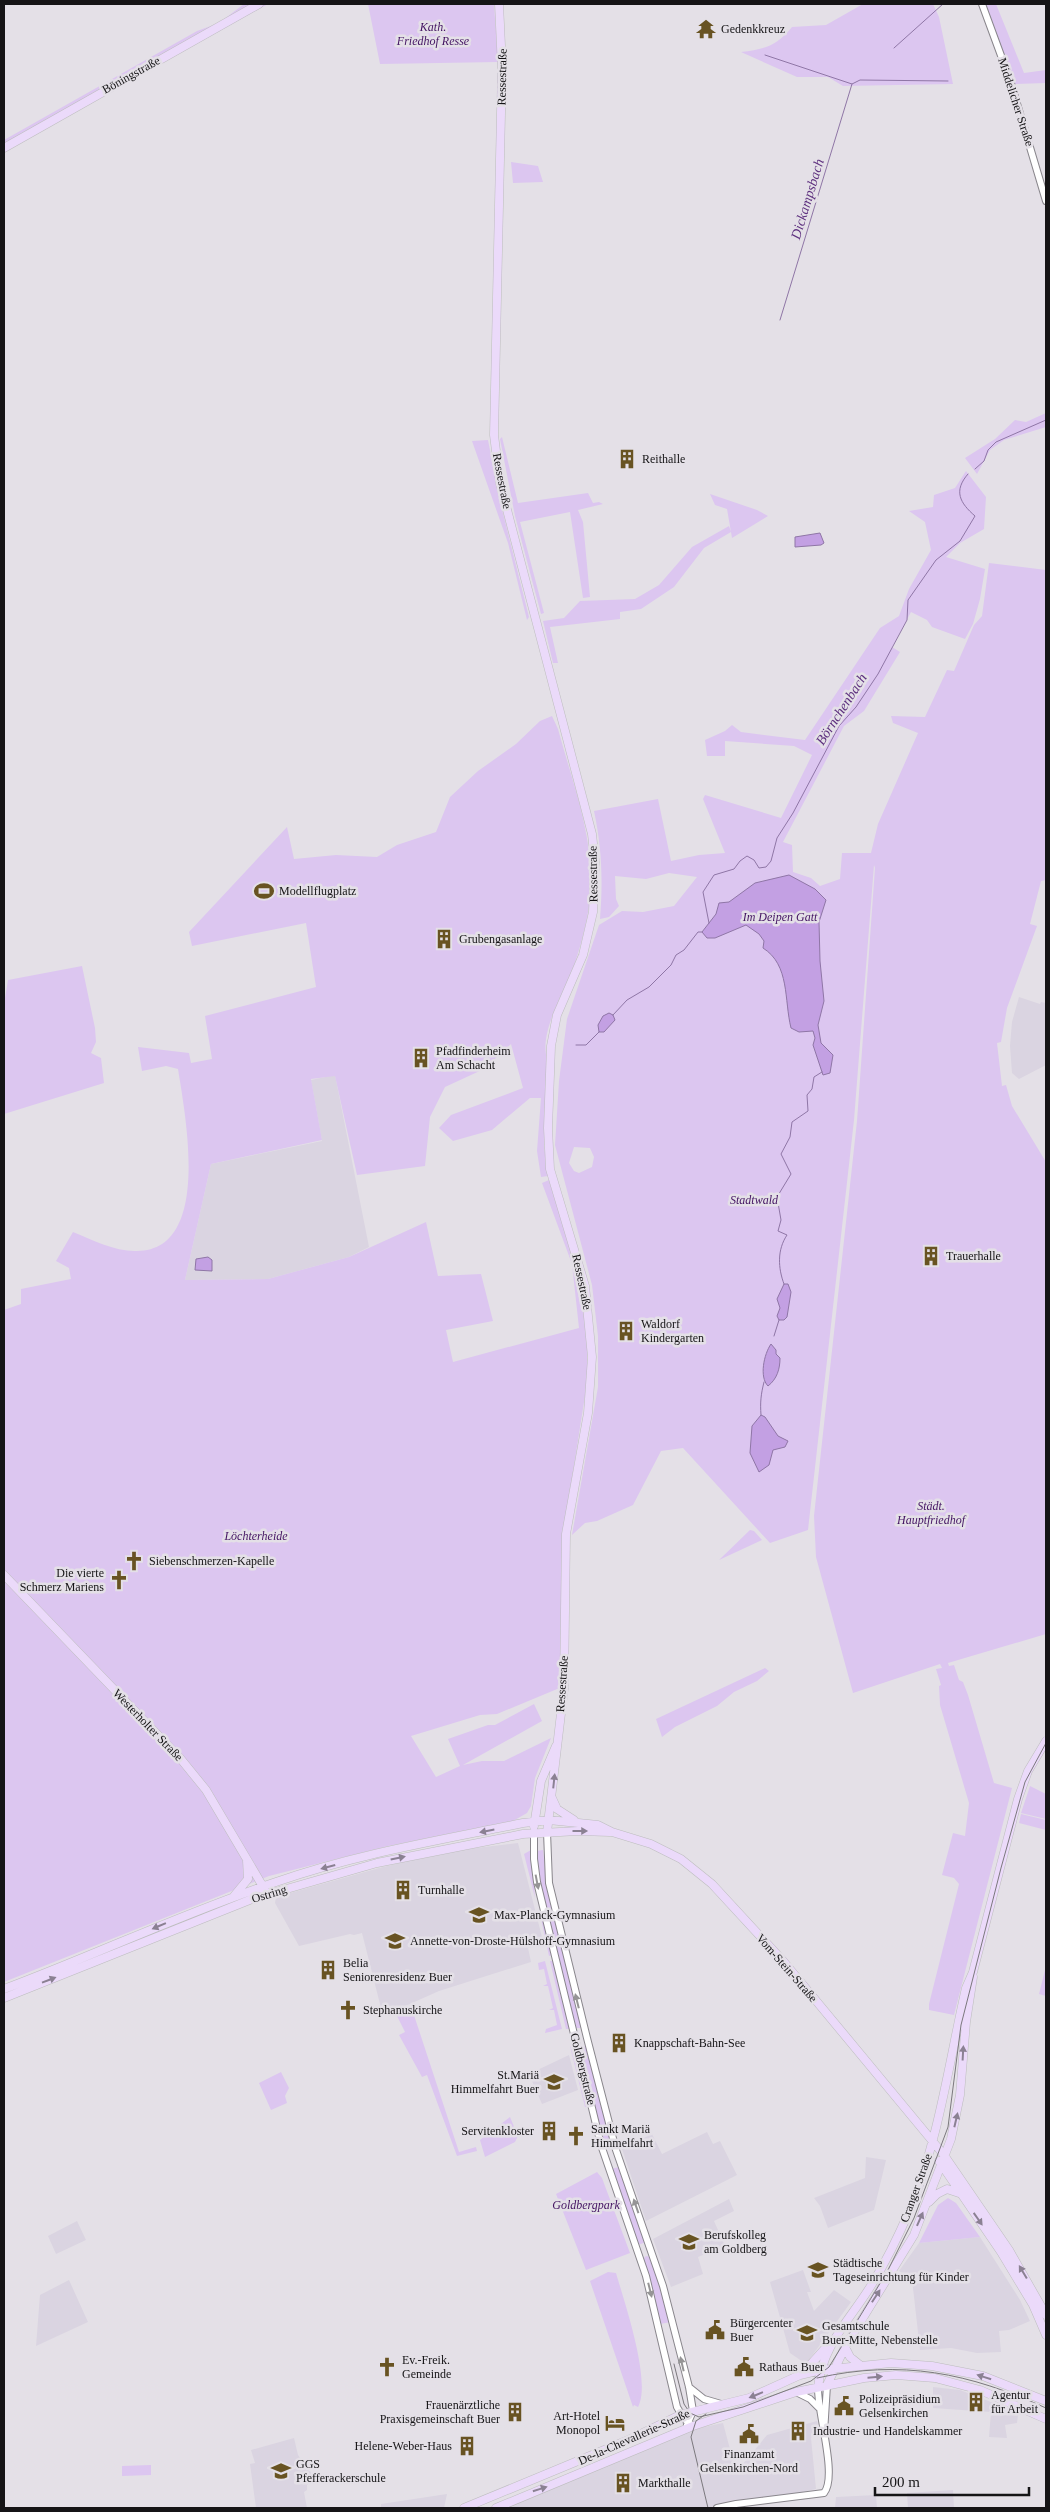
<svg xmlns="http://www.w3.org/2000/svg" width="1050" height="2512" viewBox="0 0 1050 2512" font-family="'Times New Roman',serif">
  <rect width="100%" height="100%" fill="#e4e0e7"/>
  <path fill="#dad4e1" d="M1019 997 1040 1004 1041 1002 1046 1003V1065L1019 1079 1012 1073 1010 1046 1012 1022Z
    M335 1075 369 1247 349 1257 268 1279 185 1280 211 1164 322 1141 311 1080Z
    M518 1843 544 1945 528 1948 531 1962 439 1991 383 2016 362 1933 354 1935 350 1934 299 1946 275 1903 276 1897 379 1868 450 1851Z
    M569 2055 578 2090 542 2104 529 2074Z
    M707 2132 713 2144 720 2141 737 2175 646 2221 622 2149 652 2134 662 2154Z
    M866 2157 886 2160 874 2210 828 2228 820 2206 814 2198 865 2178Z
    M729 2199 734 2211 714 2221 725 2246 698 2257 703 2274 671 2287 653 2239Z
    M77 2221 86 2240 56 2254 48 2236Z
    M980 2237 1020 2300 1030 2321 1009 2330 999 2331 1001 2352 977 2353 951 2348 920 2350 912 2279 899 2271 919 2243Z
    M803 2270 811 2292H807L814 2311 834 2290 851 2302 806 2364 790 2353 770 2282Z
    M69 2280 88 2322 36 2346 40 2295Z
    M933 2387 960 2390 991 2402 1014 2411 1018 2415 1017 2423 1005 2425 1007 2438 989 2437 991 2412 933 2408Z
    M817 2421 818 2425 811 2438 816 2489 729 2508H505L694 2429 723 2423 734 2464H743L767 2435Z
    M294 2438 298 2455 315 2478 307 2485V2490L304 2492 307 2508H256L250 2464 255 2463 251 2450Z
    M953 2490 954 2508H908L907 2493Z
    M447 2494 444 2508H381V2504Z
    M876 2495 877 2508H835L836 2497Z"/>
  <path fill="#dcc6f0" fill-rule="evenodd" d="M244 4H268L4 151V140L197 31 219 23Z
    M368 4H494L498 62 380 64Z
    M863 4H933L939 17 953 84 843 86 828 77H797L741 52C766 49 776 46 792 27L826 25Z
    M982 4H996L1024 73 1046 70V83L1014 84Z
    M511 162 538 166 543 182 513 183Z
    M1046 413V427L1004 440 990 450 977 474 965 458 995 439 1015 420 1026 422Z
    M502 437 518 503 588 493 593 503 599 502 603 504 578 510 583 522 590 597 583 598 570 512 520 522 544 613 541 614 515 516 500 439Z
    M488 440 500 501 529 617 527 620 508 543 472 441Z
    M966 471 986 497 984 529 960 543 946 557 985 569 980 599 973 624 965 639 932 627 927 620 911 612 892 647 900 652 864 711 844 726 783 842 792 845 793 872 811 878 820 886 840 879 842 853H871L878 824 918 733 893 723 891 716 925 717 947 670 954 671 974 625 982 616 989 563 1046 570V880L1041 881 1030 924 1037 926 1007 1008 1001 1042 997 1043 1002 1086 1006 1085 1012 1106 1046 1162V1634L948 1663 949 1666 954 1665 959 1680 963 1682 968 1695 994 1783 1012 1788 954 2015 929 2010V2004L959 1884 954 1878 942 1875 953 1833 965 1836 969 1803 940 1705 939 1686 941 1685 936 1669 942 1668 940 1664 853 1693 816 1557 814 1516 857 1121 875 868 874 865 854 1120 808 1530 770 1543 683 1448 661 1451 633 1505 597 1521 585 1523 572 1535 598 1387V1336L592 1285 555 1145 559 1081 567 1019 599 925 622 911 643 912 674 906 697 877 669 873 646 879 615 876 616 899 619 906 609 917 600 919C603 881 602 848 594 811L658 799 671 861 699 855 725 853 703 799 705 795 781 818 812 755 794 746 725 741V756H707L705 740 725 731 732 725 741 732 805 740 880 628 899 616 909 589 931 550 925 522 909 511 933 507 934 495 955 488ZM574 1147 590 1148 594 1157 592 1167 579 1173 574 1171 569 1163Z
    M710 494 757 510 768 516 732 538 731 532 704 548 674 587 641 609 620 612V619L550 627 558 663H553L543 621 564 618 580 601 635 599 659 585 692 547 729 526 731 532 727 509 715 505Z
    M552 716 558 729C572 781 593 834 591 889 589 915 582 942 574 966 564 994 539 1031 547 1059L544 1146 548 1176 541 1177 537 1151 541 1098H530L492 1130 453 1141 439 1128 451 1115 523 1088 511 1044 484 1069 445 1087 430 1117 425 1166 357 1175 335 1076 311 1079 322 1140 211 1164 185 1280 268 1279 349 1257 426 1222 438 1276 481 1274 493 1321 446 1330 453 1362 579 1328 572 1264 542 1183 549 1180 576 1263 587 1326V1383L562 1542V1687L497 1714 480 1715 411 1736 436 1777 460 1766 448 1739 488 1725H495L534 1704 542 1721 463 1765 482 1761H504L551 1738 535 1778 531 1806 527 1813 513 1821 388 1846 269 1876 4 1982V1310L21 1304V1289L71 1279 69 1268 56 1261 73 1232C92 1240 114 1251 135 1251 213 1253 185 1114 178 1069L166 1066 142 1071 138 1047 189 1053 191 1063 212 1059 205 1016 316 987 306 923 192 946 189 932 287 827 294 859 336 855 377 857 397 845 436 832 450 797 478 771 516 744 540 721Z
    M82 966 95 1028 96 1042 91 1053 101 1058 104 1083 4 1114V1004L8 980Z
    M750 1530 754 1531 762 1540 719 1560Z
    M765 1668 769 1671 757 1681 734 1692 717 1706 675 1727 662 1737 656 1719Z
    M1030 1786 1046 1794V1819L1021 1813Z
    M1021 1814 1046 1820V1830L1019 1823Z
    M531 1850 535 1898 524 1854Z
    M543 1850 546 1880 582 2028H575L542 1889 536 1851Z
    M540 1914 544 1924 552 1955 549 1956Z
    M545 1961 562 2029 545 2033 546 2029 557 2025 554 2010H549L553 2008 548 1986H543L547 1984 544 1969 539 1970 538 1963Z
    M550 1961H553L570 2029H566Z
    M1046 1966V1996L1039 1994Z
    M411 2006 459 2152 476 2147 477 2151 457 2156 427 2075 422 2077 399 2035 405 2032 395 2012Z
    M570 2046 575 2049 588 2106 585 2107Z
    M584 2046 586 2047 610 2140 604 2142 581 2054Z
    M281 2072 289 2088 285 2096 287 2103 271 2110 259 2083Z
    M510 2117 518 2136 515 2142 485 2157 480 2140Z
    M619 2167 646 2242 638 2245 611 2169Z
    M597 2172 602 2178 630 2253 586 2270 556 2194Z
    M948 2198 956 2203 980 2237 919 2243 938 2205Z
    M646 2256 650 2257 671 2322 660 2324 643 2259Z
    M608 2272 616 2273C624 2301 652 2382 638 2407L634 2405 633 2407 590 2281Z
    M151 2465V2475L122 2476V2466Z"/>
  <path fill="#c3a0e3" stroke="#8f76a6" d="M820 533 824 543 821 545 795 547V537Z
    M789 875 815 889 826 900 819 922 820 961 824 1001 818 1025 821 1043 833 1055 830 1073 823 1075 813 1045 815 1038 813 1031 799 1032 791 1028C784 1000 790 965 763 948L764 941 759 934 746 925 715 938H707L702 932 716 914 719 903 729 902 755 883Z
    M609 1013 613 1015 615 1020 604 1032H599L598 1025 603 1016Z
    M208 1257 212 1260V1271L195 1270 196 1259Z
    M784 1284H788L791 1292 787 1317 784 1320H779L777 1316 780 1308 777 1299Z
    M771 1344 776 1350V1354L780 1358C780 1369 777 1379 768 1386 759 1377 764 1354 771 1344Z
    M761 1415 765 1417 778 1436 788 1441 785 1447 773 1450 769 1465 759 1472 750 1453 752 1426Z"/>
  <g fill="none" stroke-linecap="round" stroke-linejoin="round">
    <path stroke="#8f76a6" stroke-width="1" d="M894 48 943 4
      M765 55 852 84 860 80 948 81
      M780 320 852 84
      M975 469 984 461 988 450 996 442 1046 420
      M709 923 703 892 714 875 734 869 740 861 747 856 754 860 759 868 766 867 771 861 777 838 793 813 839 726 856 707 878 674 907 620 908 600 936 560 960 541 975 516C960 503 953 491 968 474
      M613 1015 627 1000 649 987 671 965 676 955 684 950 698 932H702
      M576 1045H586L599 1032
      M784 1284C778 1268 777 1250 787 1235L778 1231 781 1220 777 1197 791 1174 781 1154 790 1137 792 1122 808 1111 807 1095 812 1089 814 1077 822 1072
      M774 1336 779 1320
      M761 1415C760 1402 761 1394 764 1382"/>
    <defs>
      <path id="minor" d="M982 4 1010 80 1046 201
        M547 1832 549 1883 587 2038 616 2150 663 2286 689 2387 693 2411 687 2425
        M534 1833V1859L537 1882 601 2145 646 2276 677 2407 684 2419 693 2426
        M689 2387 704 2399 721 2404
        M796 2392 810 2399 819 2408
        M824 2433 827 2385
        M717 2508 736 2504 824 2493C838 2476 817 2412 818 2387"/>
      <path id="major" d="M499 4 502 67 494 435 500 483 592 834 595 862 593 912 583 955 557 1015 551 1046 550 1074 548 1128 550 1169 585 1286 592 1357 588 1413 566 1534 564 1688 547 1832
        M4 148 259 4
        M4 1575 180 1758 206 1790 265 1890
        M552 1798 557 1809 574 1820
        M534 1826 541 1781 556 1746
        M234 1896 248 1879 247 1860
        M4 1989C95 1955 183 1913 276 1882 356 1854 441 1840 523 1823L549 1820 598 1825 612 1832 651 1844 681 1859 712 1884 784 1962 944 2155 1009 2250 1046 2315
        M4 1998 252 1899 377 1863 523 1834 578 1831 610 1832
        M939 2161 1001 2252 1033 2305 1046 2335
        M929 2202 937 2194 947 2189 959 2193
        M845 2347 850 2357 860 2365
        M802 2374 829 2344
        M827 2385 845 2347 914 2235 951 2139 960 2095 966 2022 973 1977
        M818 2387C823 2343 851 2319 872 2284 887 2260 899 2235 910 2209 939 2139 949 2062 966 1988L973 1972 1018 1799 1028 1771 1046 1741
        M464 2508 626 2441 680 2415 749 2398 800 2375 821 2370 891 2363 932 2366 983 2376 1046 2401
        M496 2508 693 2426 796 2392 864 2378 896 2375 935 2378 980 2390 1046 2419"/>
    </defs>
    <use href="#minor" stroke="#89868c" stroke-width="8"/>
    <use href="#major" stroke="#bdbdbe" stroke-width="9"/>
    <use href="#minor" stroke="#fff" stroke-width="6"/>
    <use href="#major" stroke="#ebdafa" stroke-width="8"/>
    <path stroke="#7b787d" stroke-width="1" d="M674 2364 684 2404 690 2413 699 2417 743 2407 811 2381 829 2367 887 2272 914 2218 948 2127 961 2025 1001 1868 1025 1782 1046 1743
      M817 2378C902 2359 969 2373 1046 2408
      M706 2414 696 2421 691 2437 708 2508"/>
  </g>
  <defs><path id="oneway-solid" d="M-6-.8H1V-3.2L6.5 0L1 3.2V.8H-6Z" transform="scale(1.25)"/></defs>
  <g fill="#8b8193">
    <use href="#oneway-solid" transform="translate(554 1781) rotate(-84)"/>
    <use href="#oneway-solid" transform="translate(487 1831) rotate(169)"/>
    <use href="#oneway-solid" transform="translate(580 1831)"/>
    <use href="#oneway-solid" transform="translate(398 1858) rotate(-12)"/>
    <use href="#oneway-solid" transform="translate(328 1867) rotate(165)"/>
    <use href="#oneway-solid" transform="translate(159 1926) rotate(157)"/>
    <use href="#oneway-solid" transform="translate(49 1980) rotate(-21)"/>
    <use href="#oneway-solid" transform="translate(963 2053) rotate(-87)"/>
    <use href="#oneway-solid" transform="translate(956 2120) rotate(-77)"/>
    <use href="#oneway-solid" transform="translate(920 2219) rotate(-66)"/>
    <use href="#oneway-solid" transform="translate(978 2219) rotate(55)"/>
    <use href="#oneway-solid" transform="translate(1023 2272) rotate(-121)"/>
    <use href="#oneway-solid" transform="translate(876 2296) rotate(-57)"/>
    <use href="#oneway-solid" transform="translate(875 2377) rotate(-5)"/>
    <use href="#oneway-solid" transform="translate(984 2377) rotate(-162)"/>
    <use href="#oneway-solid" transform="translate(756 2395) rotate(158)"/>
    <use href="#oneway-solid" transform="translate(540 2489) rotate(-18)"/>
  </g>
  <g fill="#969596">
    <use href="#oneway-solid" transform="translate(537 1882) rotate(79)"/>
    <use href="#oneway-solid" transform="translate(577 2001) rotate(-104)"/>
    <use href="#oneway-solid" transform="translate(636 2206) rotate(-109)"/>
    <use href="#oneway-solid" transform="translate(650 2290) rotate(76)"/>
    <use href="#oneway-solid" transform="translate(682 2364) rotate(-103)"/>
  </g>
  <defs>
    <symbol id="temple-bare" viewBox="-9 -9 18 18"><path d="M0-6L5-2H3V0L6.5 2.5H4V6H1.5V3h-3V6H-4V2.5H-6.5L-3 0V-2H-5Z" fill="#685322" stroke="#e4e0e7" stroke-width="2.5" paint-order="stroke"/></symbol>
    <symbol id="building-bare" viewBox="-9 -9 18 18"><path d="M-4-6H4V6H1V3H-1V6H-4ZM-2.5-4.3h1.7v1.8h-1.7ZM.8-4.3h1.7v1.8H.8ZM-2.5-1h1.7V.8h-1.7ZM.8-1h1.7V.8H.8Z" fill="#685322" stroke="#e4e0e7" stroke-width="2.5" paint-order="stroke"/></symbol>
    <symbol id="stadium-bare" viewBox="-9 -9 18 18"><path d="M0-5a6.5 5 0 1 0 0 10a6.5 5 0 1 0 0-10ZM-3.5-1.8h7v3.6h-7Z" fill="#685322" stroke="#e4e0e7" stroke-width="2.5" paint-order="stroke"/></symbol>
    <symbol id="church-bare" viewBox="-9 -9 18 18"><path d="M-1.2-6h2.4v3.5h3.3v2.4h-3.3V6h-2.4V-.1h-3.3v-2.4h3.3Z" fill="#685322" stroke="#e4e0e7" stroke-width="2.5" paint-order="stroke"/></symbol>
    <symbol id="school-bare" viewBox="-9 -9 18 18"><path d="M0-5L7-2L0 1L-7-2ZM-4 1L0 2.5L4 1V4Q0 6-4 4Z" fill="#685322" stroke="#e4e0e7" stroke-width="2.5" paint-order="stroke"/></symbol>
    <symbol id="university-bare" viewBox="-9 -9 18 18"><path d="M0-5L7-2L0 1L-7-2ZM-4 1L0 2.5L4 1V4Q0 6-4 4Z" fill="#685322" stroke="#e4e0e7" stroke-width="2.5" paint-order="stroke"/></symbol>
    <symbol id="civic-bare" viewBox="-9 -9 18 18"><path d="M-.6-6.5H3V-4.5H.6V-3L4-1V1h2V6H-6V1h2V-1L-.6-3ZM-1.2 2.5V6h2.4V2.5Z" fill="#685322" stroke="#e4e0e7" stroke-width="2.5" paint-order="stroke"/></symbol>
    <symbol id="hotel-bare" viewBox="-9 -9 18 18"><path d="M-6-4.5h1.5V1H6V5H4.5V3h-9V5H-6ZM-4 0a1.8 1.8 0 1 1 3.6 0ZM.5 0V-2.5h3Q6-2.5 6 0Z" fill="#685322" stroke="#e4e0e7" stroke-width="2.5" paint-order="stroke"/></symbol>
  </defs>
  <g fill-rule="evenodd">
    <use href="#temple-bare" x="692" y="15" width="28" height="28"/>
    <use href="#building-bare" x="613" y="445" width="28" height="28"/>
    <use href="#stadium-bare" x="250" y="877" width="28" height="28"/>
    <use href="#building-bare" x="430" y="925" width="28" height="28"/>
    <use href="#building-bare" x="407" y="1044" width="28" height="28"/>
    <use href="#building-bare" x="917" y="1242" width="28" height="28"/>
    <use href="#building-bare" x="612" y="1317" width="28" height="28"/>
    <use href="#church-bare" x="120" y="1547" width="28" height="28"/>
    <use href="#church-bare" x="105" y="1566" width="28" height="28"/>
    <use href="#building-bare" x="389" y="1876" width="28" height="28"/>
    <use href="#school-bare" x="465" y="1901" width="28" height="28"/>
    <use href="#school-bare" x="381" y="1927" width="28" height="28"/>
    <use href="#building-bare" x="314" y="1956" width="28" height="28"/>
    <use href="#church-bare" x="334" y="1996" width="28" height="28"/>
    <use href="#building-bare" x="605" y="2029" width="28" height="28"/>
    <use href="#school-bare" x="540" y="2068" width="28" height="28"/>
    <use href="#building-bare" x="535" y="2117" width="28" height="28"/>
    <use href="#church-bare" x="562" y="2122" width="28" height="28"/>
    <use href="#university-bare" x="675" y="2228" width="28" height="28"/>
    <use href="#school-bare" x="804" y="2256" width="28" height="28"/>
    <use href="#civic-bare" x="701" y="2316" width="28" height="28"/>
    <use href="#school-bare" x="793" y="2319" width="28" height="28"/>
    <use href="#church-bare" x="373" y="2353" width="28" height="28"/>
    <use href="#civic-bare" x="730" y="2353" width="28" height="28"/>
    <use href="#building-bare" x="962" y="2388" width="28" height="28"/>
    <use href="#civic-bare" x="830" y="2392" width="28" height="28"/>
    <use href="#building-bare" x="501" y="2398" width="28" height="28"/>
    <use href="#hotel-bare" x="601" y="2409" width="28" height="28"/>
    <use href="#building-bare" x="784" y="2417" width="28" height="28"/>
    <use href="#civic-bare" x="735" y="2420" width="28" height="28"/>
    <use href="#building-bare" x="453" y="2432" width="28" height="28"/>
    <use href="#school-bare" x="267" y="2457" width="28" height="28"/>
    <use href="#building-bare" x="609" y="2469" width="28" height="28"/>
  </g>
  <g text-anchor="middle" stroke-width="5" stroke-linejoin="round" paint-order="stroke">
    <g font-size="12" font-style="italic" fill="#431362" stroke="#e4e0e7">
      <text x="433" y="31">Kath.<tspan x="433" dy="14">Friedhof Resse</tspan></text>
      <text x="780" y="921">Im Deipen Gatt</text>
      <text x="754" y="1204">Stadtwald</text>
      <text x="931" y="1510">Städt.<tspan x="931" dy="14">Hauptfriedhof</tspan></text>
      <text x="256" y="1540">Löchterheide</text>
      <text x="586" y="2209">Goldbergpark</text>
    </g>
    <g font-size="12" fill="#151416" stroke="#e4e0e7" text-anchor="start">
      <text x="721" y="33">Gedenkkreuz</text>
      <text x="642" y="463">Reithalle</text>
      <text x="279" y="895">Modellflugplatz</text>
      <text x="459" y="943">Grubengasanlage</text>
      <text x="436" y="1055">Pfadfinderheim<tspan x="436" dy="14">Am Schacht</tspan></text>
      <text x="946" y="1260">Trauerhalle</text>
      <text x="641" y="1328">Waldorf<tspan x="641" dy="14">Kindergarten</tspan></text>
      <text x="149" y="1565">Siebenschmerzen-Kapelle</text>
      <text x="104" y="1577" text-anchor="end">Die vierte<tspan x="104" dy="14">Schmerz Mariens</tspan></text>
      <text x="418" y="1894">Turnhalle</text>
      <text x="494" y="1919">Max-Planck-Gymnasium</text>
      <text x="410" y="1945">Annette-von-Droste-Hülshoff-Gymnasium</text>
      <text x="343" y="1967">Belia<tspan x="343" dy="14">Seniorenresidenz Buer</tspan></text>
      <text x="363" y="2014">Stephanuskirche</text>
      <text x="634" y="2047">Knappschaft-Bahn-See</text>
      <text x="539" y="2079" text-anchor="end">St.Mariä<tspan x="539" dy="14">Himmelfahrt Buer</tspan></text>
      <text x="591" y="2133">Sankt Mariä<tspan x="591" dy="14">Himmelfahrt</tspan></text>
      <text x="534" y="2135" text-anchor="end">Servitenkloster</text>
      <text x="704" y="2239">Berufskolleg<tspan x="704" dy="14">am Goldberg</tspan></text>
      <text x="833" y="2267">Städtische<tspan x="833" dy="14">Tageseinrichtung für Kinder</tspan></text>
      <text x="730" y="2327">Bürgercenter<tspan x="730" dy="14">Buer</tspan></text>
      <text x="822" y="2330">Gesamtschule<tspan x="822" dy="14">Buer-Mitte, Nebenstelle</tspan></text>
      <text x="402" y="2364">Ev.-Freik.<tspan x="402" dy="14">Gemeinde</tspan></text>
      <text x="759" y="2371">Rathaus Buer</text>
      <text x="991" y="2399">Agentur<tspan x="991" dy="14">für Arbeit</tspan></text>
      <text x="859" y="2403">Polizeipräsidium<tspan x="859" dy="14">Gelsenkirchen</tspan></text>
      <text x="500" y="2409" text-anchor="end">Frauenärztliche<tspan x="500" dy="14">Praxisgemeinschaft Buer</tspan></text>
      <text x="600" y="2420" text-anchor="end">Art-Hotel<tspan x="600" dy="14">Monopol</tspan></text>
      <text x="813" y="2435">Industrie- und Handelskammer</text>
      <text x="452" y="2450" text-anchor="end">Helene-Weber-Haus</text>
      <text x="749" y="2458" text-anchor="middle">Finanzamt<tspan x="749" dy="14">Gelsenkirchen-Nord</tspan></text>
      <text x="296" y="2468">GGS<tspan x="296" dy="14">Pfefferackerschule</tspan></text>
      <text x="638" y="2487">Markthalle</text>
    </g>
    <g font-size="12" fill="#151416" stroke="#e4e0e7">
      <text transform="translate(131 75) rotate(-29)" y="4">Böningstraße</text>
      <text transform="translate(502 77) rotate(-89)" y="4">Ressestraße</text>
      <text transform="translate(1016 102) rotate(72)" y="4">Middelicher Straße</text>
      <text transform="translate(502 481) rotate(79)" y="4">Ressestraße</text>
      <text transform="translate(593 874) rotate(-91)" y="4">Ressestraße</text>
      <text transform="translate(582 1282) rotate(78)" y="4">Ressestraße</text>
      <text transform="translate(562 1684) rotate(-86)" y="4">Ressestraße</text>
      <text transform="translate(148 1725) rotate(46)" y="4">Westerholter Straße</text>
      <text transform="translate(269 1894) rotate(-17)" y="4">Ostring</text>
      <text transform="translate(787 1968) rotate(49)" y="4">Vom-Stein-Straße</text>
      <text transform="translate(583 2069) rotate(76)" y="4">Goldbergstraße</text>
      <text transform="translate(916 2188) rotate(-70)" y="4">Cranger Straße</text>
      <text transform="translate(634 2437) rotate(-24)" y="4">De-la-Chevallerie-Straße</text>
    </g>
    <g font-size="14" font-style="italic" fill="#5e317f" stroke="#e4e0e7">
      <text transform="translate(807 199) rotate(-73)" y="5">Dickampsbach</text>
      <text transform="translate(841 709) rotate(-57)" y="5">Börnchenbach</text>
    </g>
  </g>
  <rect width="1050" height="2512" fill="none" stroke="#151416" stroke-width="10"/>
  <path d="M875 2487v8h154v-8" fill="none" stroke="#151416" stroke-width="2.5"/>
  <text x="882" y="2487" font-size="15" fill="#151416" stroke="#e4e0e7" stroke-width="4" paint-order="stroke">200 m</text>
</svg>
